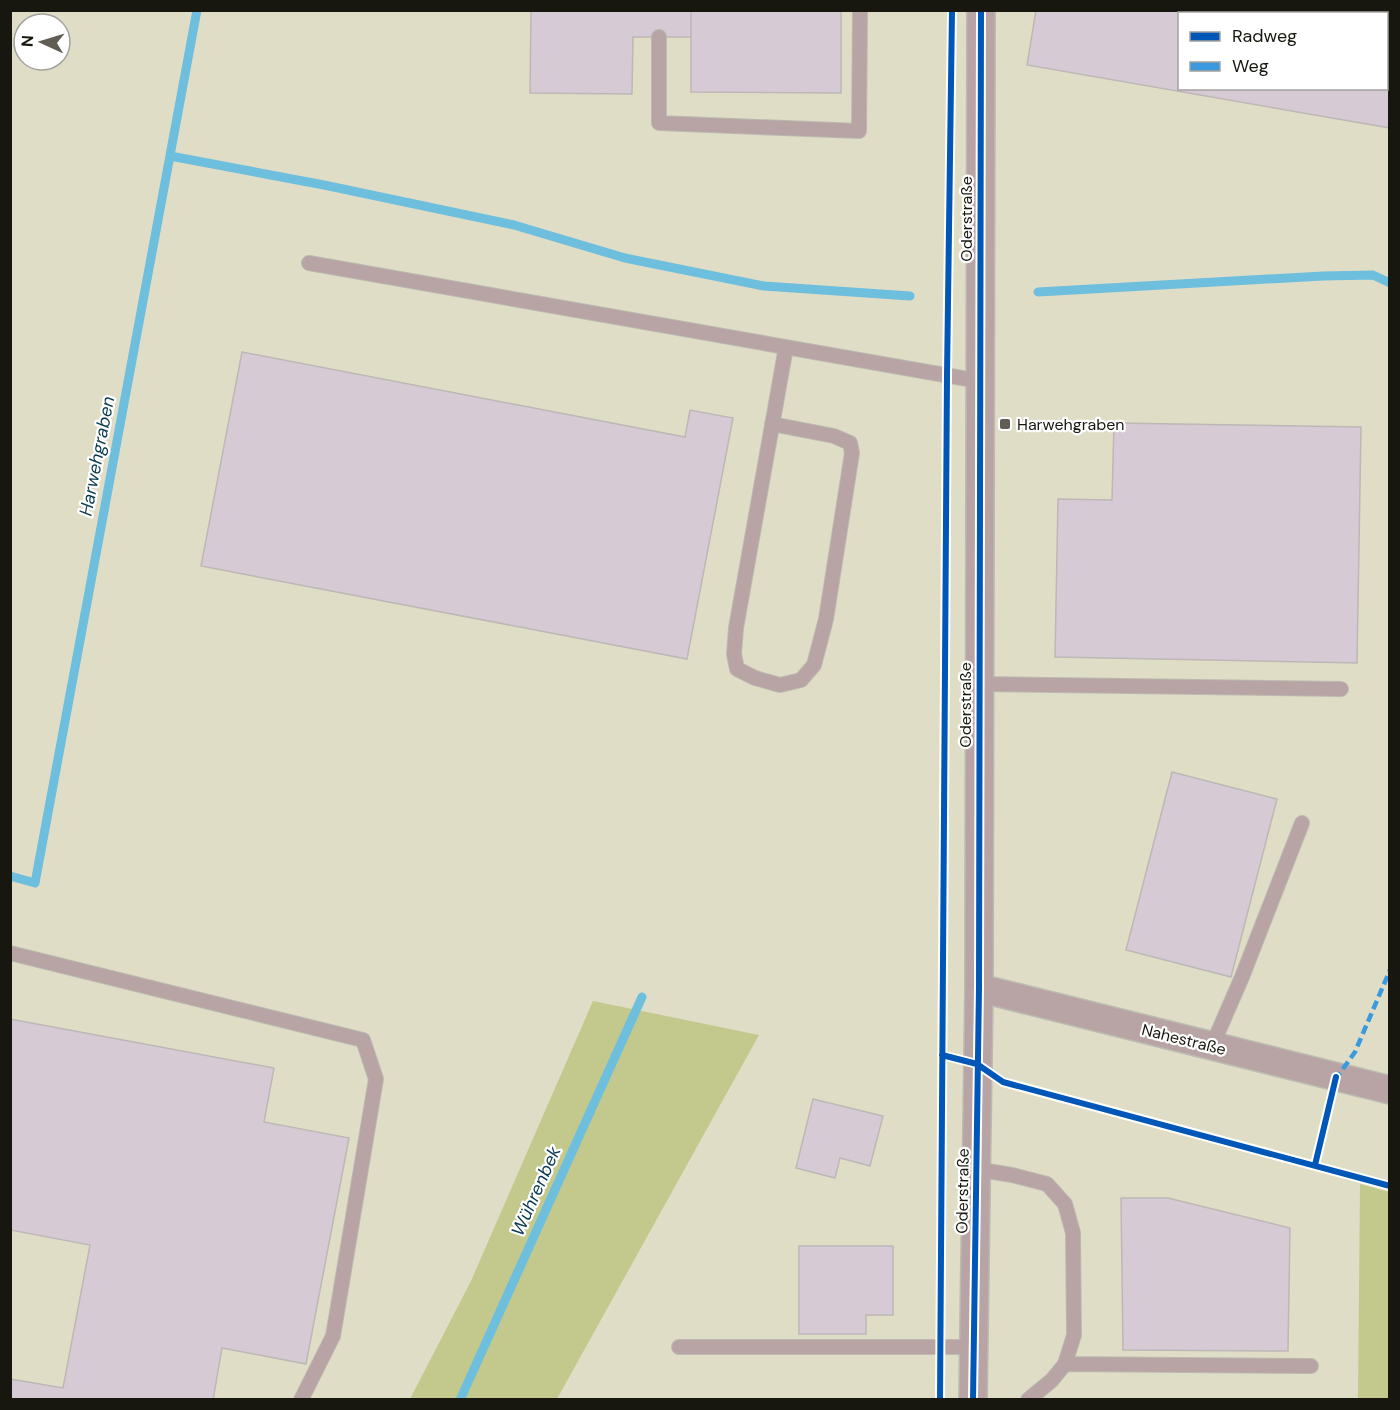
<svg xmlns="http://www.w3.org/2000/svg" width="1400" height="1410" viewBox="0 0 1400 1410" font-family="'DM Sans',sans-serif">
  <rect width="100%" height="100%" fill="#e2e0d3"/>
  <path fill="#e0ddc6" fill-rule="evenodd" d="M11 11H1389V1399H11ZM1180 14H1386V88H1180ZM24 24H60V60H24Z"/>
  <path fill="#c3c88d" d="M593 1001 759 1035 557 1399H410L471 1281Z
    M1360 1184 1389 1192V1399H1358Z"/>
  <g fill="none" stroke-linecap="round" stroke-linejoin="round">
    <path stroke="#6ebede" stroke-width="9" d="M170 156 324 185 514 225 625 258 764 286 910 296
      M1038 292 1323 276 1373 275 1390 283
      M10 876 35 883 197 10
      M460 1400 642 997"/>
  </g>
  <path fill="#d6cad4" stroke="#bcb8b6" stroke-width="1.5" fill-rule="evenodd" d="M531 10H691V37H633L632 94 530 93Z
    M691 10H841V93L691 92Z
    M1036 10H1390V128L1027 65ZM1180 14H1386V88H1180Z
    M242 352 685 437 690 410 733 418 687 659 201 566Z
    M1114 423 1361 427 1357 663 1055 657 1058 499 1112 500Z
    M1172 772 1277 799 1231 977 1126 950Z
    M10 1019 274 1068 264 1122 349 1138 306 1364 222 1348 213 1400H10V1379L63 1388 90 1245 10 1230Z
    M813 1099 883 1116 870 1166 840 1158 835 1178 796 1168Z
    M1121 1198H1168L1290 1228 1288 1351 1123 1350Z
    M799 1246H893V1315H866V1334H799Z"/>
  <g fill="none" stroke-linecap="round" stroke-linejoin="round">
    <defs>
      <path id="lane" d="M659 37V123L859 131 860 10
        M309 263 979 381
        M772 424 834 436 850 443 852 453 826 619 814 665 801 680 780 685 755 678 737 669 734 654 736 628 786 347
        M979 684 1341 689
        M10 953 363 1040 376 1079 333 1336 301 1400
        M1212 1046 1242 977 1302 823
        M975 1169 1012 1175 1047 1184 1065 1204 1073 1233 1074 1335 1065 1364 1052 1380 1028 1400
        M679 1347H973
        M1065 1364 1311 1366"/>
      <path id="street" d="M979 988 1390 1090
        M973 1400 979 988 981 10"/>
    </defs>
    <use href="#lane" stroke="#bcbbb1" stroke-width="16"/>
    <use href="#street" stroke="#bcbbb1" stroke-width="30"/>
    <use href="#lane" stroke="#b8a3a5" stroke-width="14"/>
    <use href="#street" stroke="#b8a3a5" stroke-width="27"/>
    <path stroke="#3b9ade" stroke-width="4.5" stroke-dasharray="9 4.5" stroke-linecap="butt" d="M1335 1080 1355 1052 1390 970"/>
    <defs>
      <path id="cycleway" d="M942 1055 977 1064 1003 1082 1390 1186
        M1315 1165 1336 1077
        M940 1400 947 376 952 10
        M973 1400 979 988 981 10"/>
    </defs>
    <use href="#cycleway" stroke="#fff" stroke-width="10"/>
    <use href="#cycleway" stroke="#0057b8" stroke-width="6"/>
  </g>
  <rect fill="#5f5d54" stroke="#fff" stroke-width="2" x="999" y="418" width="12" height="12" rx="3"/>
  <g text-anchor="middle" stroke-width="4.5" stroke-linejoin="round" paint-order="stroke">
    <g font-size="16" fill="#18170f" stroke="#fff">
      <text transform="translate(966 219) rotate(-90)" y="6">Oderstraße</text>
      <text transform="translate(965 705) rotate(-90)" y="6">Oderstraße</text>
      <text transform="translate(1184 1039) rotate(14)" y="6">Nahestraße</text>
      <text transform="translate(962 1191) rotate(-89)" y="6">Oderstraße</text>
    </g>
    <g font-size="16" fill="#18170f" stroke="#fff" text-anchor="start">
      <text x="1017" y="430">Harwehgraben</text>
    </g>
    <g font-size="18" font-style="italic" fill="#093b50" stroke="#fff">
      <text transform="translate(97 456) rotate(-79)" y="6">Harwehgraben</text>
      <text transform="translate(536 1191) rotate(-66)" y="6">Wührenbek</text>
    </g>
  </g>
  <rect width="1400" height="1410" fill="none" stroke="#18170f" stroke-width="24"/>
  <rect x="1178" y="12" width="210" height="78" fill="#ffffff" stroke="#a3a29f" stroke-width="1.5"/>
  <rect x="1190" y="32" width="30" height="9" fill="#0057b8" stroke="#a3a29f" stroke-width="1.5"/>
  <text x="1232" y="42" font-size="18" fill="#18170f">Radweg</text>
  <rect x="1190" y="62" width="30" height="9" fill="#3b9ade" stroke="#a3a29f" stroke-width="1.5"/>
  <text x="1232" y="72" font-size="18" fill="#18170f">Weg</text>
  <g transform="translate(42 42) rotate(274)"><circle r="28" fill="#ffffff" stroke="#a3a29f" stroke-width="1.5"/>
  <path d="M0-4.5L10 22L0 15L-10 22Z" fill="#5f5d54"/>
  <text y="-9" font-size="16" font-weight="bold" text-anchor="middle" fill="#18170f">N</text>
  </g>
</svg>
